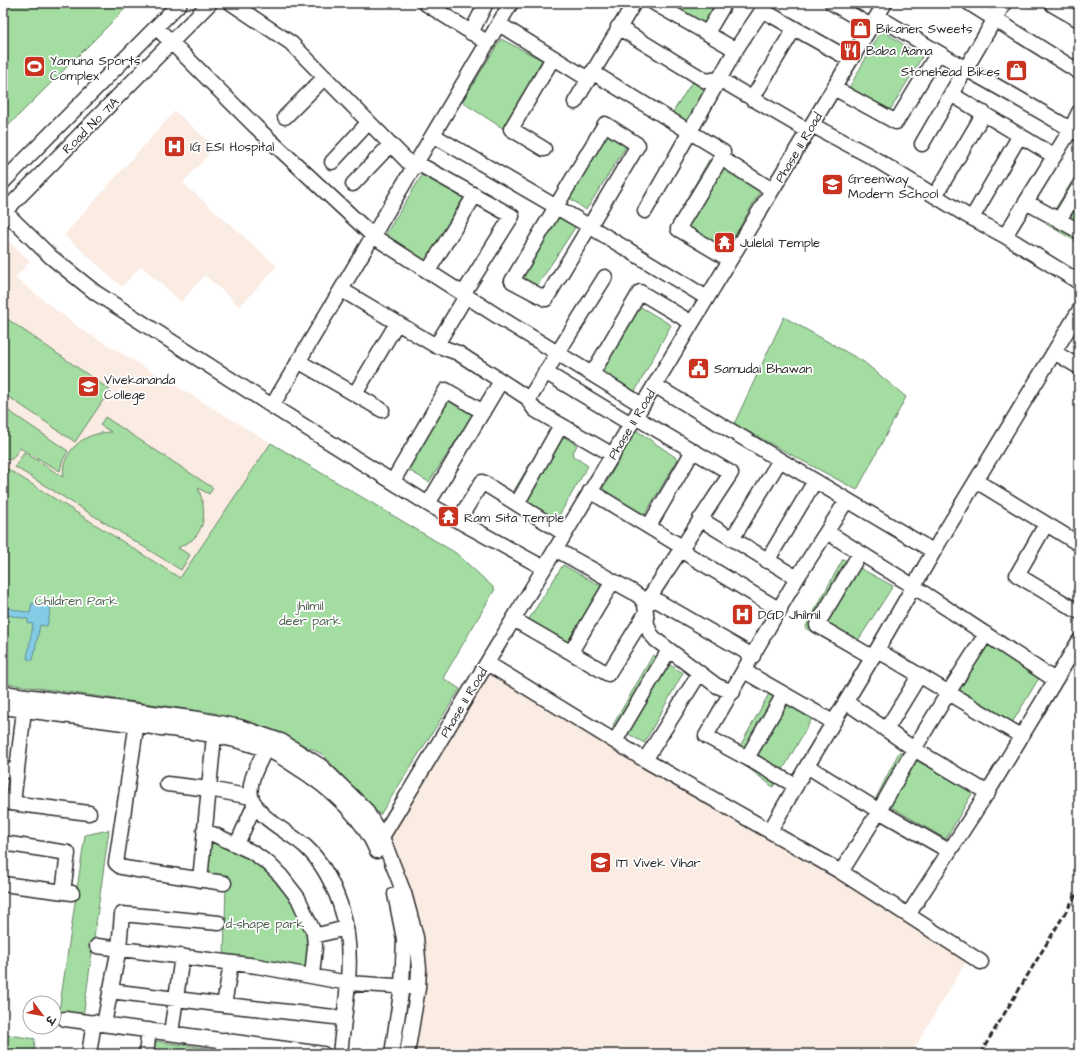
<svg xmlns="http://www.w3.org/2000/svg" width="1082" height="1057" viewBox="0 0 1082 1057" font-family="'Architects Daughter','Playpen Sans Deva',sans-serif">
  <rect width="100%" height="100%" fill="#fff"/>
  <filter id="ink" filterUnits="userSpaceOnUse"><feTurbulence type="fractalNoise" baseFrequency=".025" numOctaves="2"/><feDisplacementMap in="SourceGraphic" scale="8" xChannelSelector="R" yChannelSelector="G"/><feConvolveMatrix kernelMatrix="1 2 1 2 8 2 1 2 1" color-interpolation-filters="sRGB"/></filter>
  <g filter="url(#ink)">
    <path fill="#fbece3" d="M175 111 215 147 183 183 277 266 240 307 205 275 181 302 141 266 122 287 64 235Z
      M3 236 30 261 15 278 81 329 271 443 181 578 3 466Z
      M494 669 967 960 911 1054H408L419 970 382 837Z"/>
    <path fill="#a3dda2" stroke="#678466" d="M3 3H131L3 131Z
      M681 3H721L705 30 676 12Z
      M882 30 922 57 886 117 846 93Z
      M501 39 542 60 504 129 462 102Z
      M692 82 711 93 692 127 671 115Z
      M596 127 627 145 586 210 559 190Z
      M709 160 762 188 720 262 670 228Z
      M1079 170V243L1046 224Z
      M422 175 464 197 422 268 381 242Z
      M551 208 576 226 530 297 503 282Z
      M629 300 671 325 632 397 589 369Z
      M3 316 110 390 75 442 3 393Z
      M784 317 864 362 906 397 857 490 734 424Z
      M436 394 473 415 429 482 398 464Z
      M3 407 68 451 62 462 60 471 20 448 12 459 3 460Z
      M105 417 213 488 209 494 198 488C205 504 208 526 192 540 188 543 183 545 178 548L190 555 181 570 15 467 24 452 63 477C64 473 63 468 64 464 72 442 89 433 111 432L100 425Z
      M551 429 577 445 572 455 588 466 554 524 510 497Z
      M636 430 678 459 638 526 597 499Z
      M271 443 456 553 495 589 443 678 460 689 380 815 322 754 287 737 214 713 3 683V466L180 578Z
      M843 559 893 586 850 653 805 628Z
      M563 565 601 586 562 655 522 630Z
      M976 637 1039 678 1012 723 946 683Z
      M653 655 683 673 644 743 613 725Z
      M771 690 814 715 773 787 734 757Z
      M899 752 974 790 946 839 876 798Z
      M109 830 83 1017 59 1011 85 835Z
      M208 836 269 864 312 930 309 969 224 957 226 885 200 880Z
      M3 1034 35 1039 34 1054H3Z
      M147 1040 213 1049V1054H145Z"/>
    <path fill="#84cce5" stroke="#608c9b" d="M32 603 51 607 47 626 40 625 33 660 27 659 33 624 28 623V619L3 614V607L30 613Z"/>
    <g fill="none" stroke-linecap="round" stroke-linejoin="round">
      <defs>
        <path id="minor" d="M231 3 291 43 414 168
          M425 3 488 43
          M654 3 736 50
          M832 3 871 26
          M969 3 1079 72
          M1055 3 1053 5 1079 20
          M762 10 851 60
          M877 16 966 69 1014 96 1079 134
          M499 24 588 79
          M156 27 256 127 373 236 502 319 642 405
          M618 27 706 81 719 79 808 131
          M471 33 486 3
          M707 33 725 3
          M592 72 723 152 721 158 772 190
          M834 88 896 122 938 53
          M951 94 1054 156
          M752 99 794 29
          M575 102 634 3
          M285 117 325 77
          M605 124 638 145 546 299 512 281Z
          M812 125 870 156 966 215 1005 236 1079 282
          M433 135 589 226 707 298
          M922 144 1004 3
          M544 149 511 129 553 58
          M721 158 678 229 730 260
          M332 162 369 122
          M417 163 512 216 463 294
          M3 182 180 3
          M353 184 391 144
          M935 196 984 113
          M1026 202 1079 231
          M3 210 51 257 96 293 272 406 428 504 544 568
          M645 211C676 158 705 104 735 51 744 36 755 22 764 7L761 5 763 3
          M3 213 210 3
          M972 218 1020 135
          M1059 220 1079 187
          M1005 236 1071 129 1079 112
          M428 271 475 195
          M605 277 529 399 530 403 535 410 613 455
          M342 290 436 346 466 296
          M436 345 458 353 529 399
          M1054 352 1079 367
          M298 361 382 410
          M545 372 631 424
          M592 374 640 292 692 323
          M654 385 933 551
          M355 394 397 323
          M272 406 511 3
          M635 417 731 473 645 604
          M393 481 446 390 483 412
          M976 481 1079 544
          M590 491 682 547
          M428 504 501 381
          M517 504 561 425
          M700 519 797 578
          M458 521 482 482 565 534
          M1046 524 1017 575 1079 612
          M649 526 693 451
          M827 532 913 586 1055 680
          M732 539 780 460
          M682 547V551L780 610
          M555 549 633 592 640 597 645 604 647 624 650 633 656 640 717 686 733 692
          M860 553 817 625 872 657
          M767 561 815 481
          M645 604 656 600 753 656
          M513 619 608 674 646 613
          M877 650 1021 736
          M571 652 613 581
          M487 663 645 760 841 872 981 962
          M744 671 833 722
          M3 693 198 719 240 727 281 741 322 767 365 809 382 837 404 893 416 937 419 969 418 988 407 1054
          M846 702 914 749 988 793
          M3 707C53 714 103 720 153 727 193 732 236 736 274 753 280 756 286 760 292 764 326 785 361 813 377 851
          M138 715 116 863 121 867 131 869 224 883
          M886 730 919 676
          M615 741 669 650
          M265 750C259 764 248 780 251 796 256 818 290 832 306 847 321 861 333 884 340 904 357 952 345 1004 340 1054
          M747 758 784 694
          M645 760 699 674
          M807 766 879 811 949 851
          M3 769 17 772
          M167 784 209 789 251 797
          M796 786 747 758 706 736 797 578 847 500
          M3 802 89 813
          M13 803 25 702
          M204 830 252 852 269 864 281 876 298 898 314 933 315 947 312 976
          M770 831 807 766 877 650 942 537 1079 311
          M3 843 68 853 63 892
          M374 843 382 837 885 3
          M237 844 255 804
          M841 872 879 811 914 749 948 693 986 634
          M200 880 214 736
          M3 884 72 893
          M908 915 989 790 1079 641
          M314 936 346 928
          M97 946 257 966 348 983 411 987
          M110 991 226 1005 343 1018
          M224 1005 231 963
          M65 1019 323 1054
          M104 1024 119 948 122 914 219 923
          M171 1033 182 956
          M89 1054 94 1022
          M146 1054 149 1030
          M223 1054 225 1040
          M392 1054 402 986 404 939 395 894"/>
      </defs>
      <use href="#minor" stroke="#2b2b2b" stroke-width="17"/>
      <use href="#minor" stroke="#fff" stroke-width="14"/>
      <path stroke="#2b2b2b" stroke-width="3" stroke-dasharray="6 3" stroke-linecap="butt" d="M980 1054 1079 890"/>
    </g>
  </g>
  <defs>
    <symbol id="shop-square" viewBox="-11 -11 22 22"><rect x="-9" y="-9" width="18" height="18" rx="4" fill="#c8321e" stroke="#fff"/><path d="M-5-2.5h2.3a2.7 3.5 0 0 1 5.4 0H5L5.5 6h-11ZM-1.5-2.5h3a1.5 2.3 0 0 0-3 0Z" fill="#fff"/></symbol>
    <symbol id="restaurant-square" viewBox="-11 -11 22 22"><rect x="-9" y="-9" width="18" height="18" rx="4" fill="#c8321e" stroke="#fff"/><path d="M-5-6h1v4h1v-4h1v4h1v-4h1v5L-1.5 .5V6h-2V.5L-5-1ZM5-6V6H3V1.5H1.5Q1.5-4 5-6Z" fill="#fff"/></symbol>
    <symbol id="stadium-square" viewBox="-11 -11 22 22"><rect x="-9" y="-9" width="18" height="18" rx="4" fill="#c8321e" stroke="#fff"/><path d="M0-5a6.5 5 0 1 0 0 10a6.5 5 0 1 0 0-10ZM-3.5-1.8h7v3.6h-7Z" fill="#fff"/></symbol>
    <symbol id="hospital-square" viewBox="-11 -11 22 22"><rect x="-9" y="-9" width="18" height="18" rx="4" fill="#c8321e" stroke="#fff"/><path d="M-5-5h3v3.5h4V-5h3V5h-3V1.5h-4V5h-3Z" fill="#fff"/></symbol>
    <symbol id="school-square" viewBox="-11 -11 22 22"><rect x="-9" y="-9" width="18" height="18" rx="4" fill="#c8321e" stroke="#fff"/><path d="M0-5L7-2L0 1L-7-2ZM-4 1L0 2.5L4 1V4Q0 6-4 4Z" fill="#fff"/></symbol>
    <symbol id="temple-square" viewBox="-11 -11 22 22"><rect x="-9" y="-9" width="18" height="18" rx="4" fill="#c8321e" stroke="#fff"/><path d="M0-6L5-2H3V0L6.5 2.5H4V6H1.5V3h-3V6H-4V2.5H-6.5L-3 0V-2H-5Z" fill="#fff"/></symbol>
    <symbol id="civic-square" viewBox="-11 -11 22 22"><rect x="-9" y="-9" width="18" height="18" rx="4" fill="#c8321e" stroke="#fff"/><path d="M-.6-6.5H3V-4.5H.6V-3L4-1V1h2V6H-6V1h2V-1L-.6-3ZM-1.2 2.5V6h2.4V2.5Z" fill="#fff"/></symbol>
    <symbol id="university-square" viewBox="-11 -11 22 22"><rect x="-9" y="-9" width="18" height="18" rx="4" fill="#c8321e" stroke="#fff"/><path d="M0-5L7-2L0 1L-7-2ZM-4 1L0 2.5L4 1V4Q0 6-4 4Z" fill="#fff"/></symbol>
  </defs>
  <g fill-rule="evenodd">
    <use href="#shop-square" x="848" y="16" width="25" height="25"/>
    <use href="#restaurant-square" x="838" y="38" width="25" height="25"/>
    <use href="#stadium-square" x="22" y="54" width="25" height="25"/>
    <use href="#shop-square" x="1004" y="58" width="25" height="25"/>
    <use href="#hospital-square" x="162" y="134" width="25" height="25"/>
    <use href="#school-square" x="820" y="172" width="25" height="25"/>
    <use href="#temple-square" x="712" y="230" width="25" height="25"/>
    <use href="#civic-square" x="686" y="356" width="25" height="25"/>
    <use href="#university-square" x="76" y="374" width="25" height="25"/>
    <use href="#temple-square" x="436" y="504" width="25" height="25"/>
    <use href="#hospital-square" x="730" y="602" width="25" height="25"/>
    <use href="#university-square" x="588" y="850" width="25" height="25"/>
  </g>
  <g text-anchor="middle" stroke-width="3.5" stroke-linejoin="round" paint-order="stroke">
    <g font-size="13" fill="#2b2b2b" stroke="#fff" text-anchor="start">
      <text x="876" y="33">Bikaner Sweets</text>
      <text x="866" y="55">Baba Aama</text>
      <text x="50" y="65">Yamuna Sports<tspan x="50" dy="15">Complex</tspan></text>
      <text x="1000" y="76" text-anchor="end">Stonehead Bikes</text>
      <text x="190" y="151">IG ESI Hospital</text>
      <text x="848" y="183">Greenway<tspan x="848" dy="15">Modern School</tspan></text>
      <text x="740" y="247">Julelal Temple</text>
      <text x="714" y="373">Samudai Bhawan</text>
      <text x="104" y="384">Vivekananda<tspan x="104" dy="15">College</tspan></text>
      <text x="464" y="522">Ram Sita Temple</text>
      <text x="758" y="619">DGD Jhilmil</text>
      <text x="616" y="867">ITI Vivek Vihar</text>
    </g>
    <g font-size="13" fill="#2b2b2b" stroke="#fff">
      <text transform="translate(90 125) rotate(-45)" y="5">Road No 71A</text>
      <text transform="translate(798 147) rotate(-59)" y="5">Phase II Road</text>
      <text transform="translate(631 424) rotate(-59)" y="5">Phase II Road</text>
      <text transform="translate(463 702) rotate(-59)" y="5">Phase II Road</text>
    </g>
    <g font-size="13" fill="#4f604f" stroke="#fff">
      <text x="76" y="605">Children Park</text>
      <text x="310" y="610">jhilmil<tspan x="310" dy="15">deer park</tspan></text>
      <text x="265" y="928">d-shape park</text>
    </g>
  </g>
  <rect width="1082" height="1057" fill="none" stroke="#fff" stroke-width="16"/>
  <rect x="8" y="8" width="1066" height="1041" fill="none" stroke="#2b2b2b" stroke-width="1.5" filter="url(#ink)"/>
  <g transform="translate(42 1015) rotate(122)"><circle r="19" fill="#ffffff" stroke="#aaaaaa"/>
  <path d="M0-3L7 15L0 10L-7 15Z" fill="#c8321e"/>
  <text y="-6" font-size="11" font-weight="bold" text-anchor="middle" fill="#2b2b2b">उ</text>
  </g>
</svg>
